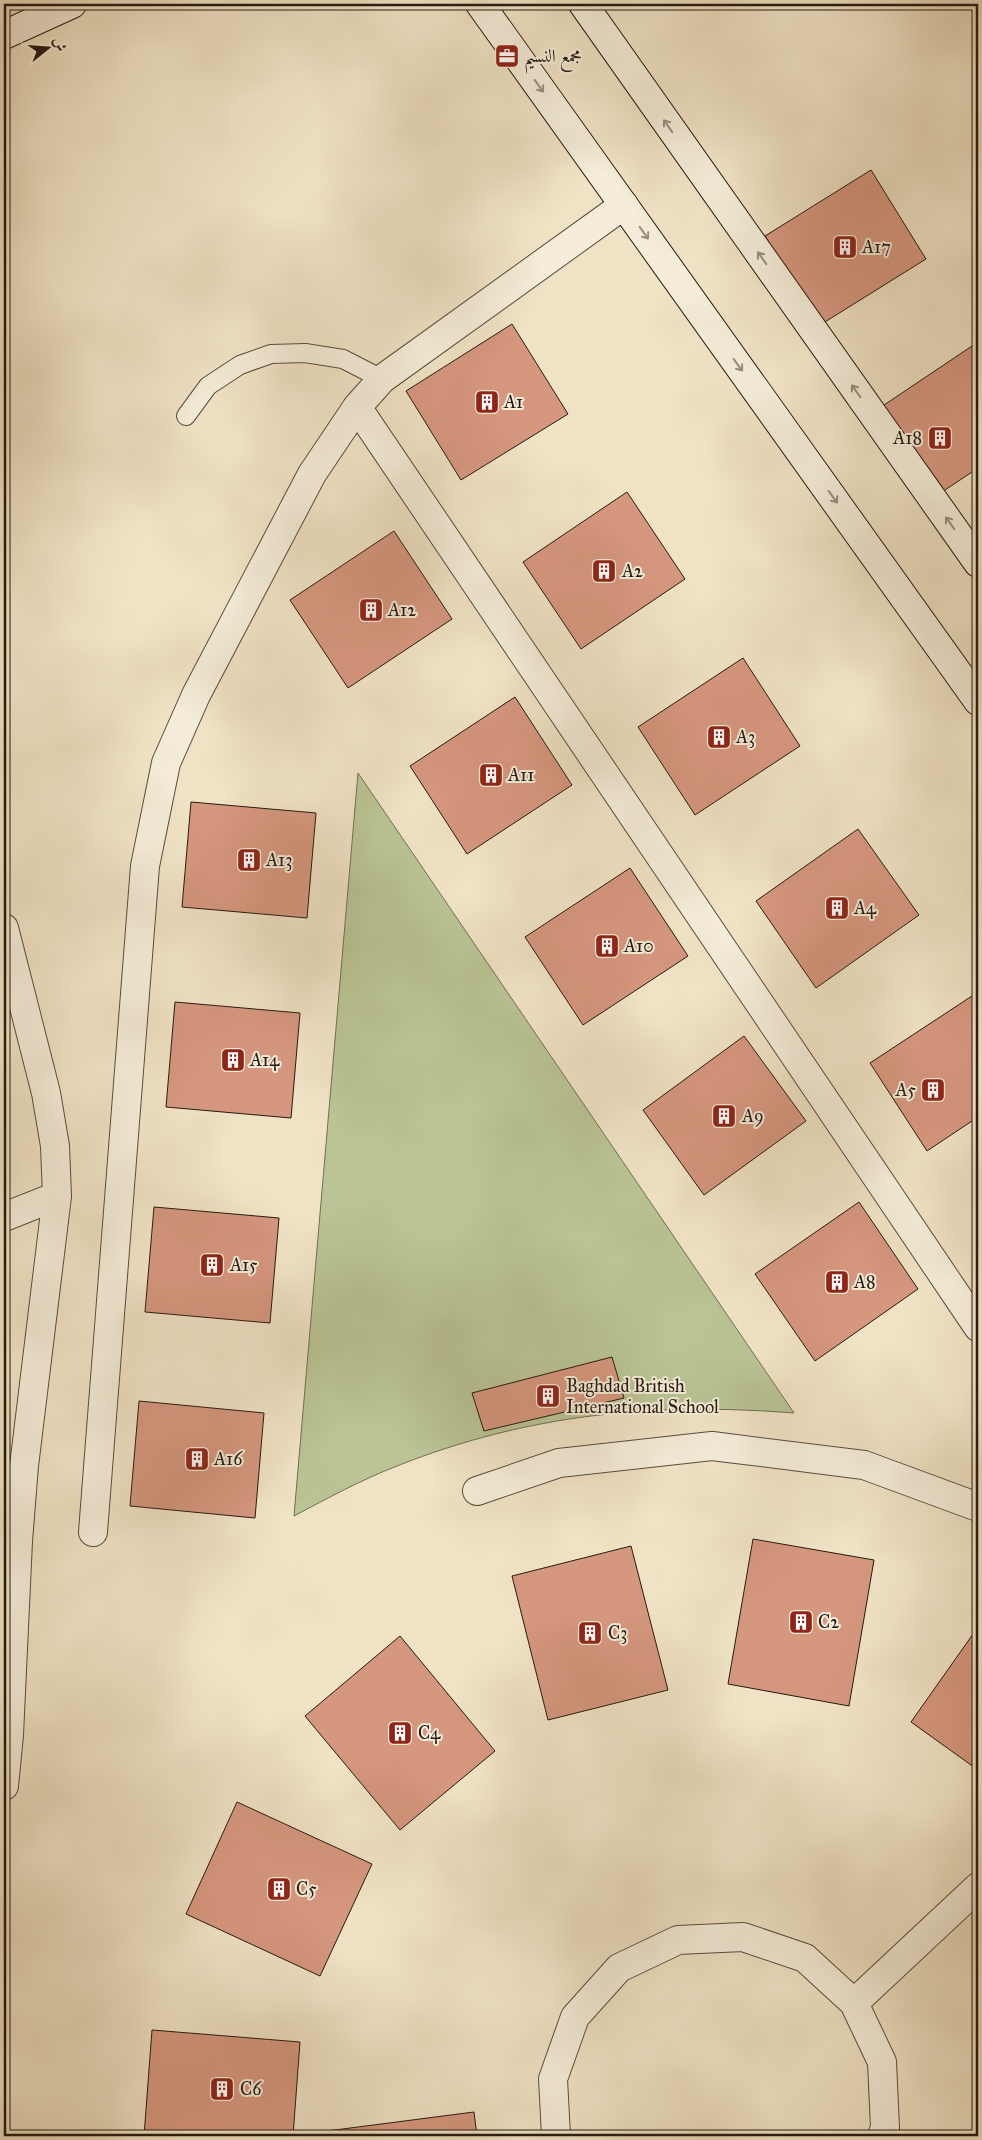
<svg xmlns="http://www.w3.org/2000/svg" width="982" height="2140" viewBox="0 0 982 2140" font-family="'IM FELL Great Primer',Amiri,serif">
  <rect width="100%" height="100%" fill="#f0e3c5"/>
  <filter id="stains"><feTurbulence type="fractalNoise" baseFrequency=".004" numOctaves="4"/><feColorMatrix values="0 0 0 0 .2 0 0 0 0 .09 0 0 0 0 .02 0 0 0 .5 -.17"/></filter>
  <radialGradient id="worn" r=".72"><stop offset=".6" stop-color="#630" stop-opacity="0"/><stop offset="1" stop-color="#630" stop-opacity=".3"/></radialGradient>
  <path fill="#bac495" stroke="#706f54" d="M358 773 794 1413C654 1402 528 1414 397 1466 361 1480 328 1498 294 1516Z"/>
  <path fill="#d6977f" stroke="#251a12" d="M871 170 926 259 820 325 765 236Z
    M512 324 568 414 461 480 406 391Z
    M978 342V468L939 494 881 407Z
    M627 492 685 579 581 649 523 562Z
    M394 531 452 619 348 688 290 600Z
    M743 658 800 746 695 815 638 727Z
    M515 697 572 785 467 854 410 766Z
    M191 802 316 813 307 918 182 907Z
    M858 829 919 915 816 988 756 901Z
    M630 868 688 956 583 1025 525 937Z
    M975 994 978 1000V1117L927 1151 870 1063Z
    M175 1002 300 1013 291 1118 166 1107Z
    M744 1036 806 1121 704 1195 643 1110Z
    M859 1202 918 1289 815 1361 755 1274Z
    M154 1207 279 1218 270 1323 145 1312Z
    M612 1357 624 1398 484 1431 472 1393Z
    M139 1401 264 1413 255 1518 130 1506Z
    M753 1539 874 1560 849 1706 728 1684Z
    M631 1546 668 1690 548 1720 512 1576Z
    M978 1627V1770L911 1722Z
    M400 1636 495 1751 400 1830 305 1716Z
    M237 1802 372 1864 320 1976 186 1914Z
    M152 2030 300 2042 293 2136H144Z
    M474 2112 477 2136H328L327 2131Z"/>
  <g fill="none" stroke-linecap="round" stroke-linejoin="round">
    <defs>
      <path id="lane" d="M186 416 208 386 240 365 271 354 305 353 343 359 382 379"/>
      <path id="street" d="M357 407 978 1327
        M4 928 46 1093 55 1146 57 1196 24 1466 18 1541 9 1735 4 1786
        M4 1217 57 1196
        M477 1491 559 1463 712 1446 864 1465 978 1507
        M93 1532 145 866 166 763 196 695 312 474 357 407 382 379 624 205
        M854 2003 978 1887
        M556 2136 553 2079 575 2017 619 1968 678 1940 743 1937 805 1958 854 2003 882 2062 885 2128 882 2136"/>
      <path id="secondary" d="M480 4 978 701
        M583 4 978 563
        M4 35 72 4"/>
    </defs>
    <use href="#lane" stroke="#584c3f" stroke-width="20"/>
    <use href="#street" stroke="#584c3f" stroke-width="30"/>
    <use href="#secondary" stroke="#251a12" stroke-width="30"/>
    <use href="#lane" stroke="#f5edd9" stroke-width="18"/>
    <use href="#street" stroke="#f5edd9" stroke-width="28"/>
    <use href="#secondary" stroke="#f5edd9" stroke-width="28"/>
  </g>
  <defs><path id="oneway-shaft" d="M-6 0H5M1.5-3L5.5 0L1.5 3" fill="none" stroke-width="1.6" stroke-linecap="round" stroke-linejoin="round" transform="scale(1.25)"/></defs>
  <g stroke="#978e7f">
    <use href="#oneway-shaft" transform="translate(539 86) rotate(54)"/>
    <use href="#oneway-shaft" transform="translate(668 126) rotate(-125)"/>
    <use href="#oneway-shaft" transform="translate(644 233) rotate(54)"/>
    <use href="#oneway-shaft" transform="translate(762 258) rotate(-125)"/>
    <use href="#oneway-shaft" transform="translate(738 365) rotate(54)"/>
    <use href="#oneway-shaft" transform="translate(856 391) rotate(-125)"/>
    <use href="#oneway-shaft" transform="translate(833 497) rotate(54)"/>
    <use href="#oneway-shaft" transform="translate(950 523) rotate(-125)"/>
  </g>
  <defs>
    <symbol id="office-square" viewBox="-11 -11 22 22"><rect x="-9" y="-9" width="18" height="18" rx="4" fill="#8f2418" stroke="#f5edd9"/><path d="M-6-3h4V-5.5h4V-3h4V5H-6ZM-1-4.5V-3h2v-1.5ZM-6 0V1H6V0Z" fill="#fff"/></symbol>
    <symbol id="building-square" viewBox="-11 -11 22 22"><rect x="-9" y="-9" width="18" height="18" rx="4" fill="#8f2418" stroke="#f5edd9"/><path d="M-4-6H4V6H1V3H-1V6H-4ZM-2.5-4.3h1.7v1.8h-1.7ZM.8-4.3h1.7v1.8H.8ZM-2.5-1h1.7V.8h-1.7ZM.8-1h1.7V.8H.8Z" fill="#fff"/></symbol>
  </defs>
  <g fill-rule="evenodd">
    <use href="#office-square" x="493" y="42" width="28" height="28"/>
    <use href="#building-square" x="831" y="233" width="28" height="28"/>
    <use href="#building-square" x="473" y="388" width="28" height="28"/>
    <use href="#building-square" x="926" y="424" width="28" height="28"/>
    <use href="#building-square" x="590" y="557" width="28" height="28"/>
    <use href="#building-square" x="357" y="596" width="28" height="28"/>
    <use href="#building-square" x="705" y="723" width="28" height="28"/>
    <use href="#building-square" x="477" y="761" width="28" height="28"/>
    <use href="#building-square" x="235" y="846" width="28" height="28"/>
    <use href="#building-square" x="823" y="894" width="28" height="28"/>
    <use href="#building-square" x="593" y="932" width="28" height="28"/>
    <use href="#building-square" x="219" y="1046" width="28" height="28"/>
    <use href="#building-square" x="919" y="1076" width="28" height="28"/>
    <use href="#building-square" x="710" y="1102" width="28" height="28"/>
    <use href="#building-square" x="198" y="1251" width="28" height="28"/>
    <use href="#building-square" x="823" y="1268" width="28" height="28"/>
    <use href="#building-square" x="534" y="1382" width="28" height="28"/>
    <use href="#building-square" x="183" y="1445" width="28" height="28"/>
    <use href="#building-square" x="787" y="1608" width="28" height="28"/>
    <use href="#building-square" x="576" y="1619" width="28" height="28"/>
    <use href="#building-square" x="386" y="1719" width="28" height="28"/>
    <use href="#building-square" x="265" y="1875" width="28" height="28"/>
    <use href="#building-square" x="208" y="2075" width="28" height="28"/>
  </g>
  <g text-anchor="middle" stroke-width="4" stroke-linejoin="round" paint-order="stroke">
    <g font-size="18" fill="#251a12" stroke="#f5edd9" text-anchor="start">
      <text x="524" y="62">مجمع النسيم</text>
      <text x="862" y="253">A17</text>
      <text x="504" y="408">A1</text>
      <text x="922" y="444" text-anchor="end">A18</text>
      <text x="622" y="577">A2</text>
      <text x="388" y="616">A12</text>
      <text x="736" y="743">A3</text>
      <text x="508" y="781">A11</text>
      <text x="266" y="866">A13</text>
      <text x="854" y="914">A4</text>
      <text x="624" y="952">A10</text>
      <text x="250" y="1066">A14</text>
      <text x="916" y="1096" text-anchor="end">A5</text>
      <text x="742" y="1122">A9</text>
      <text x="230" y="1271">A15</text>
      <text x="854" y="1288">A8</text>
      <text x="566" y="1392">Baghdad British<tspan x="566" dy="21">International School</tspan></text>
      <text x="214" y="1465">A16</text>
      <text x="818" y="1628">C2</text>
      <text x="608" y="1639">C3</text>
      <text x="418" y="1739">C4</text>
      <text x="296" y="1895">C5</text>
      <text x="240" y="2095">C6</text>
    </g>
  </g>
  <rect width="982" height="2140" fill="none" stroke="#f0e3c5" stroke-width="20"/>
  <rect x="5" y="5" width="972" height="2130" fill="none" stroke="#251a12" stroke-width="2.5"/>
  <rect x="10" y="10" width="962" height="2120" fill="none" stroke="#251a12"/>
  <g transform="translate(48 48) rotate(73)" stroke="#f5edd9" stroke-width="4" paint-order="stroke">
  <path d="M0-4L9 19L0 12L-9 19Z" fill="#251a12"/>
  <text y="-8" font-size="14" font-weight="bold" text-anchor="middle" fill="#251a12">ش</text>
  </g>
  <rect width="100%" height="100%" filter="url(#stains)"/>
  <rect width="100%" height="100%" fill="url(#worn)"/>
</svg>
